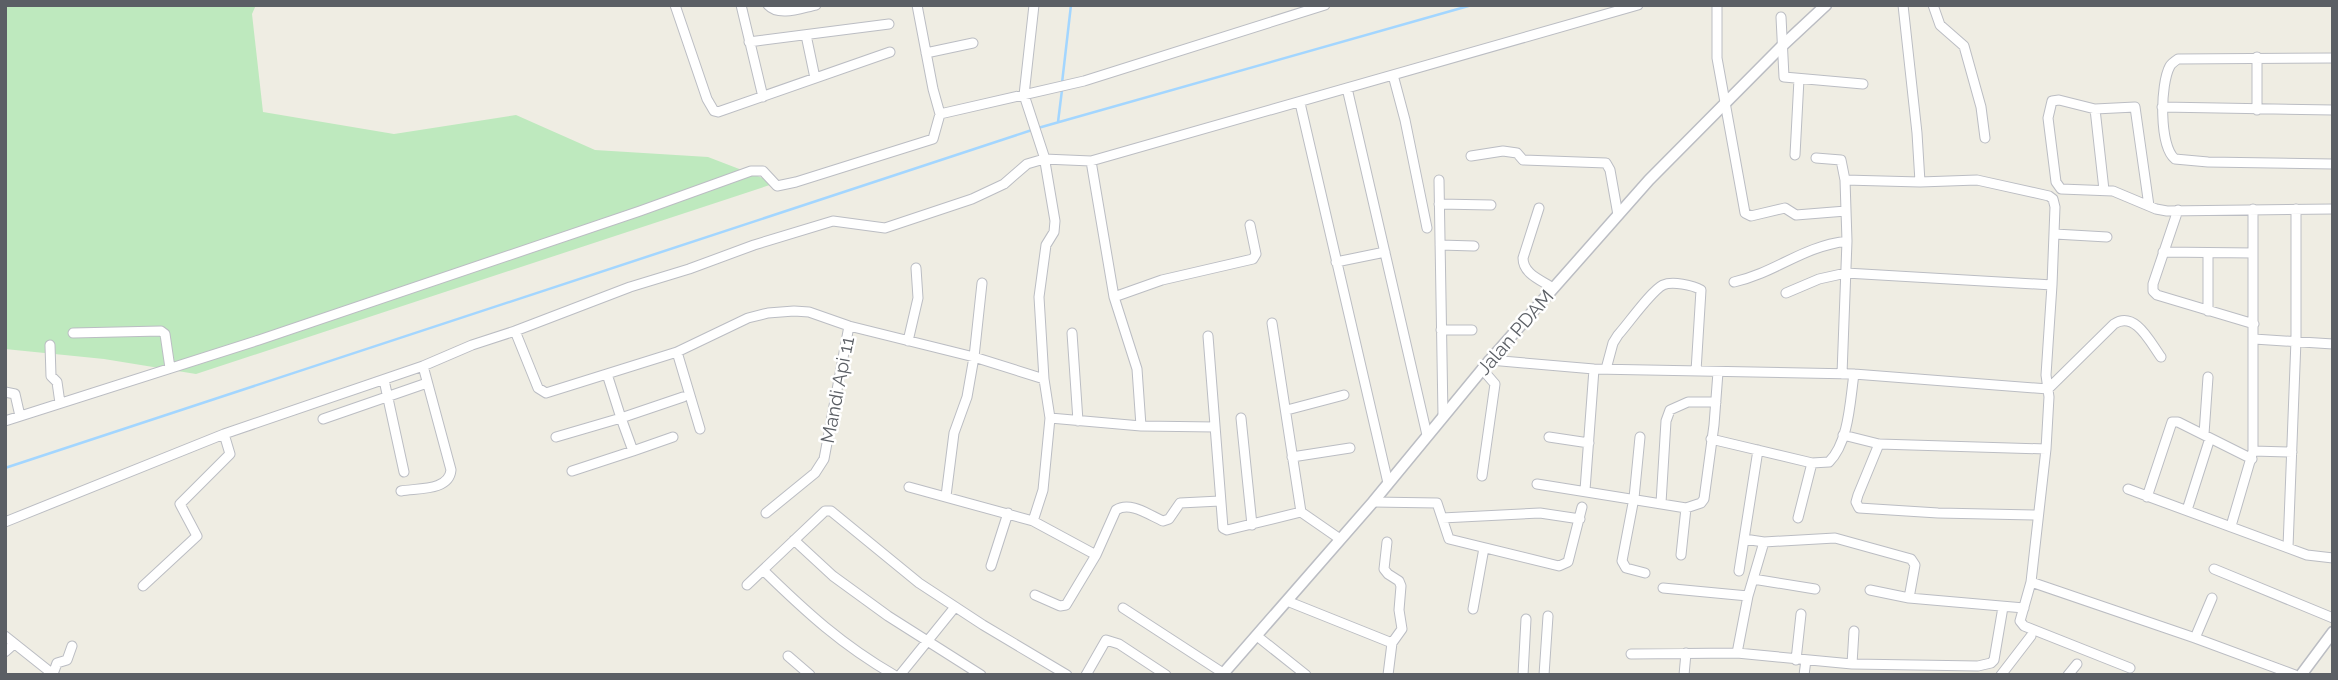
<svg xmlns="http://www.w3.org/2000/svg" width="2338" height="680" viewBox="0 0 2338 680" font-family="Raleway,sans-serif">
  <rect width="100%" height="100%" fill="#efede3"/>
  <path fill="#bee9be" d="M5 5H256L252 14 263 112 394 134 516 115 595 150 708 157 776 183 196 374 104 359 5 349Z"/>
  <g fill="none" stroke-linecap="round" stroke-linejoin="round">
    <path stroke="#a3d6ff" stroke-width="2.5" d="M1062 83 1071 5
      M1058 122 1062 90
      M1038 128 1472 5
      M5 468 1032 130"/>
    <defs>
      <path id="minor" d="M675 5 707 99 714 111 718 112 890 52
        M741 5 763 97
        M768 5C779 17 801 8 816 5
        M917 5 933 89 940 114
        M1034 5 1024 95 1044 156 1055 221 1054 232 1046 245 1039 297 1044 379
        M1717 5V58L1745 213 1751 216 1785 208 1796 215 1846 211
        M1903 5 1917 133 1920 182
        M1933 5 1940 25 1964 46 1981 107 1985 138
        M1781 17 1784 77 1863 84
        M806 35 815 78
        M749 42 889 24
        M926 53 973 43
        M2257 57V110
        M2333 58 2178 59C2175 61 2172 63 2170 66 2160 84 2159 146 2175 159L2208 162 2333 164
        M1393 75 1405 120 1427 228
        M1347 88 1427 435
        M1300 103 1388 483
        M2162 107 2333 110
        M2095 109 2104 190
        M1795 155 1799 79
        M1471 156 1503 151 1517 153 1523 160 1606 163 1610 170 1618 215
        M1816 158 1841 160 1845 180
        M1091 161 1114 297 1137 369 1141 426
        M1439 180 1443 416
        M1439 204 1491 205
        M2149 206 2135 107 2095 109 2059 100 2052 101 2048 118 2056 182 2061 189 2113 191 2156 209 2167 211 2333 209
        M1539 208 1523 258C1523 274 1541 280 1553 288
        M2178 210 2153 284V291L2157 295 2254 324
        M2055 234 2107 237
        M1440 245 1474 246
        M2163 252 2253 253
        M1336 262 1385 252
        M1734 282C1777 272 1801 247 1847 241
        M1786 293 1819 279 1846 273 2052 285 2046 375 2049 397 2046 449 2031 582 2020 621 2024 626 2130 668
        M1114 297 1162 280 1253 259 1256 254 1250 225
        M2208 311V253
        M1272 323 1301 512
        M1441 330H1472
        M515 331 538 388 546 393 677 352 748 318 768 313 794 311 809 312 849 326 974 357 1044 379 1050 418 1141 426 1215 427
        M73 333 161 331 165 334 170 368
        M1072 333 1078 421
        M1208 336 1223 528 1227 530 1301 512 1340 539
        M2254 339 2333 344
        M908 341 918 298 916 268
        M50 345 51 376 57 382 60 403
        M677 352 700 429
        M1490 360 1594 369 1854 374 2048 389 2114 324C2135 310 2150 342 2161 357
        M1482 369 1495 384 1482 476
        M1606 369 1613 343 1618 335C1628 324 1651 291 1663 285 1672 281 1693 285 1701 290L1696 371
        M607 374 621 418 683 397
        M1842 374 1847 241 1845 180 1920 182 1977 180 2049 196 2053 199 2055 207 2052 285
        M384 380 404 472
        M5 392 15 394 20 416
        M1287 410 1344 395
        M1241 418 1252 525
        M323 419 427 383
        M5 421 259 340 640 211 751 171H763L777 186 796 182 933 139 940 114 1084 81 1325 5
        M2204 434 2208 377
        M1843 435 1879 444 2046 449
        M556 437 621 418 633 451 673 437
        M1549 437 1589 443
        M1640 437 1634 498 1622 561 1626 568 1645 573
        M1711 439 1812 463 1829 462C1849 442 1850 401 1854 374
        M1879 444 1858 495 1856 502 1859 508 1938 513 2038 515
        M2253 451 2292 452
        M1292 457 1350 448
        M572 471 633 451
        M1537 484 1686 508 1701 503 1704 499 1714 425 1718 372
        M909 487 1033 521 1096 555
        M2128 489 2307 555 2333 558
        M1585 490 1594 369
        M401 491C418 488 449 491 451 470L423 366
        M946 496 954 433 967 397 974 357 982 283
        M2147 497 2172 422H2178L2252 459
        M1373 502 1437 503 1449 539 1559 566 1568 562 1582 507
        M1661 503 1666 421 1670 410 1688 402H1716
        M2187 510 2210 438
        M766 513 815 473 824 459 849 326
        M1442 518 1540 513 1580 519
        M1798 518 1812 463
        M1033 521 1043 490 1050 418
        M5 522 224 434 423 366 472 345 515 331 630 287 689 269 754 245 833 221 885 228 972 199 1004 184 1027 164 1044 159 1091 161 1638 5
        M2231 526 2253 451V209
        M1744 539 1764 542 1835 538 1911 559 1915 565 1909 598
        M794 540 833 576 888 616 981 675
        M1387 542 1384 569 1388 574 1399 581 1401 586 1399 610 1402 629 1392 643 1388 675
        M2288 547 2296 340V209
        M1681 555 1686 508
        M991 566 1008 513
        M2214 569 2333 618
        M763 570C806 612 842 645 894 675
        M1739 571 1758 450
        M1753 579 1815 589
        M2031 582 2195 638 2295 675
        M747 585 825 511H831L919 583 983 625 1067 675
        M143 586 197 536 180 504 230 454 224 434
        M1663 588 1748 596
        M1870 590 1909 598 2024 608
        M1035 595 1060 606 1066 605 1096 555 1116 510C1130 501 1149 515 1163 521L1169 519 1180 503 1220 501
        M1287 601 1392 643
        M1123 608 1223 673
        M1473 609 1484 548
        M5 636 54 675
        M1257 636 1306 675
        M2195 638 2212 598
        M5 652 14 644
        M1737 653 1748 596 1764 542
        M1631 654 1737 653 1852 664 1978 666 1991 663 1994 660 2003 607
        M788 656 810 675
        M1796 660 1801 614
        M1852 664 1854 631
        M53 674 57 663 67 660 72 646
        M900 675 955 607
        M1086 675 1106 640 1119 644 1166 675
        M1523 675 1526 619
        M1544 675 1548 616
        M1684 675 1686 653
        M1804 675 1806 660
        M2001 675 2031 636
        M2068 675 2077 664"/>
      <path id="tertiary" d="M1222 675 1373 502 1490 360 1649 180 1782 46 1826 5
        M2301 675 2333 632"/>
    </defs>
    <use href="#minor" stroke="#bbbdc3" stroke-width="11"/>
    <use href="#tertiary" stroke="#bbbdc3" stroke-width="13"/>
    <use href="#minor" stroke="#fff" stroke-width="9"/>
    <use href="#tertiary" stroke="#fff" stroke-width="10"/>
  </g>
  <g text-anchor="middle" stroke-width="5" stroke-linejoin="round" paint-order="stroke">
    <g font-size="19" fill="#5b5f65" stroke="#fff">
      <text transform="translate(1515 332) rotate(-49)" y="7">Jalan PDAM</text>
      <text transform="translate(837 390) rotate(-79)" y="7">Mandi Api 11</text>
    </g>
  </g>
  <rect width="2338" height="680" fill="none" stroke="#5b5f65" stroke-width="14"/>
</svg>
